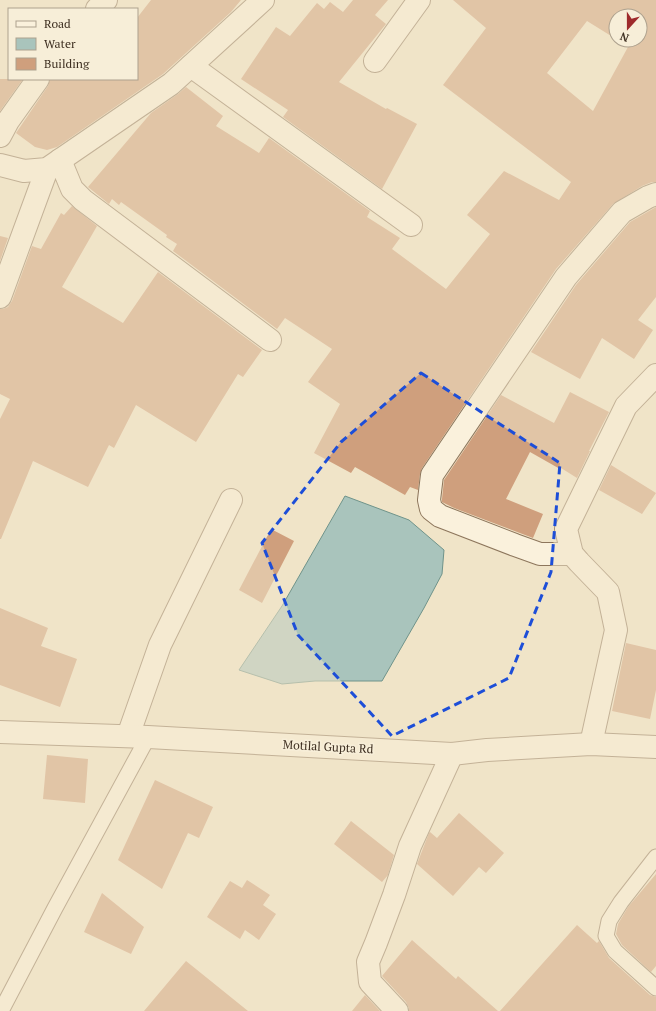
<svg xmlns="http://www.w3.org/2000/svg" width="656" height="1011" viewBox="0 0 656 1011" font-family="'PT Serif',serif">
  <rect width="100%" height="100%" fill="#f0e4c8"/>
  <path fill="#a9c4bc" stroke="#6f938a" d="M345 496 409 520 444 550 442 574 424 608 382 681H315L282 684 239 670 282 606Z"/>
  <path fill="#cf9f7d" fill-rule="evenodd" d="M151 0H241L231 12 163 74 57 147 47 150 35 147 16 133 48 86 50 79H137V18Z
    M353 0H388L375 15 386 24 339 82 386 109 387 108 417 124 382 189 283 117 288 110 241 79 276 27 290 36 317 3 324 9 330 2 343 12Z
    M453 0H656V182H652L642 186 613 204 556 269 422 468 420 474 418 490 410 487 405 495 355 467 351 473 314 453 340 404 308 382 332 349 285 318 277 329 173 251 177 244 166 237 167 235 121 202 119 205 112 199 109 204 88 187 151 113 178 94 186 87 223 116 216 126 259 153 269 138 370 211 367 217 400 238 392 249 446 289 490 234 467 215 504 171 559 200 571 182 443 85 486 28ZM616 16H640V40H618L628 47 593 111 547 73 587 21 616 39Z
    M0 79H23L0 111Z
    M72 206 97 226 62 287 123 323 158 272 262 350 243 377 238 374 196 442 136 405 114 448 109 445 88 487 33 461 1 539H0V419L10 399 0 394V309H3L8 307 12 301 32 246 41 249 61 213 64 215Z
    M656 207V297L638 320 653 330 634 359 602 338 580 379 531 352 576 285 630 222Z
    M0 236 8 238 0 261Z
    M570 392 609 412 589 451H590L577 478 561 468 560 469 530 452 506 499 543 514 533 538 454 508 442 502V499L444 480 501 395 554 423Z
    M611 465 656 493 642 514 599 490Z
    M271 529 294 541 262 603 239 590Z
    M0 608 48 628 41 646 77 659 60 707 0 685Z
    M626 643 656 650V690L650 719 612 711Z
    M47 755 88 759 85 803 43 799Z
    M155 780 213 807 199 838 188 833 162 889 118 860Z
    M459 813 504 853 486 873 479 867 453 896 417 864 422 851 429 833 430 832 437 838Z
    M351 821 394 855 388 875 382 882 334 844Z
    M656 874V966L651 972 622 945 616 934 618 924 628 907Z
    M247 880 270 895 263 905 276 914 259 940 245 930 240 939 207 917 230 881 242 888Z
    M102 893 144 927 131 954 84 932Z
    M577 925 597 943 599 941 609 958 650 995 656 997V1011H500Z
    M412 940 456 979 458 976 498 1011H409V1008L406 1002 382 976Z
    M186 961 248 1011H144Z
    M365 995 380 1011H352Z"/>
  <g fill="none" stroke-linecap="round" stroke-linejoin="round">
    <defs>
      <path id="service" d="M656 857 621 902 609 921 606 936 615 951 656 988
        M1 1011 55 908 148 737"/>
      <path id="minor" d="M97 9 106 0
        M375 61 419 0
        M191 66 411 225
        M0 136 8 121 38 79
        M60 160 72 189 83 200 270 340
        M0 297 47 169
        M572 554H540L515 545 440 516 431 509 429 500 432 475 566 277 622 212 648 197 656 194
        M128 736 160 645 231 500
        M591 744 616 630 608 592 579 562 572 554 566 529 626 406 656 375
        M397 1011 370 982 368 962 376 943 394 895 410 846 452 754"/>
      <path id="tertiary" d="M0 165 24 171 47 169 171 84 263 0
        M0 732 148 737 452 754 487 750 591 744 656 747"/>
    </defs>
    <use href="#service" stroke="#8d765c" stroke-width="17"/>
    <use href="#minor" stroke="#8d765c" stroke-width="24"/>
    <use href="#tertiary" stroke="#8d765c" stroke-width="24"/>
    <use href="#service" stroke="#faf1dc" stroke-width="15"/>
    <use href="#minor" stroke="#faf1dc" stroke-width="22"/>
    <use href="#tertiary" stroke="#faf1dc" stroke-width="22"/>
  </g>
  <path d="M0 0H656V1011H0ZM421 373 560 463 551 572 509 678 392 736 298 635 262 543 341 442Z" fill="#f0e4c8" fill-opacity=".55" fill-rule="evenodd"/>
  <path fill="none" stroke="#1d4ed8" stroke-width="3" stroke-dasharray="8 5" stroke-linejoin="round" d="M421 373 560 463 551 572 509 678 392 736 298 635 262 543 341 442Z"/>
  <g text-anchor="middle" stroke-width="3.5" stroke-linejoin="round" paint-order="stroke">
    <g font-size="12" fill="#3d2e20" stroke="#f7eed8">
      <text transform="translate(328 747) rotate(3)" y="4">Motilal Gupta Rd</text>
    </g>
  </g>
  <rect x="8" y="8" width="130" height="72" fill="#f7eed8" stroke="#ada18e"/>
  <rect x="16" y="21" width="20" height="6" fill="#faf1dc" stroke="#ada18e"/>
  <text x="44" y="28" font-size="12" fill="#3d2e20">Road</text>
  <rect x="16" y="38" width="20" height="12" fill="#a9c4bc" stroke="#ada18e"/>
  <text x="44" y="48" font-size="12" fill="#3d2e20">Water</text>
  <rect x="16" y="58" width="20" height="12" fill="#cf9f7d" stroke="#ada18e"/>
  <text x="44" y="68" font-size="12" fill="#3d2e20">Building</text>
  <g transform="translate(628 28) rotate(201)"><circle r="19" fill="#f7eed8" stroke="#ada18e"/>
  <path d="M0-3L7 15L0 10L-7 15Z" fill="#9e2a2b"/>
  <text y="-6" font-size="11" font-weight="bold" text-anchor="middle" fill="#3d2e20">N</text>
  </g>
</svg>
